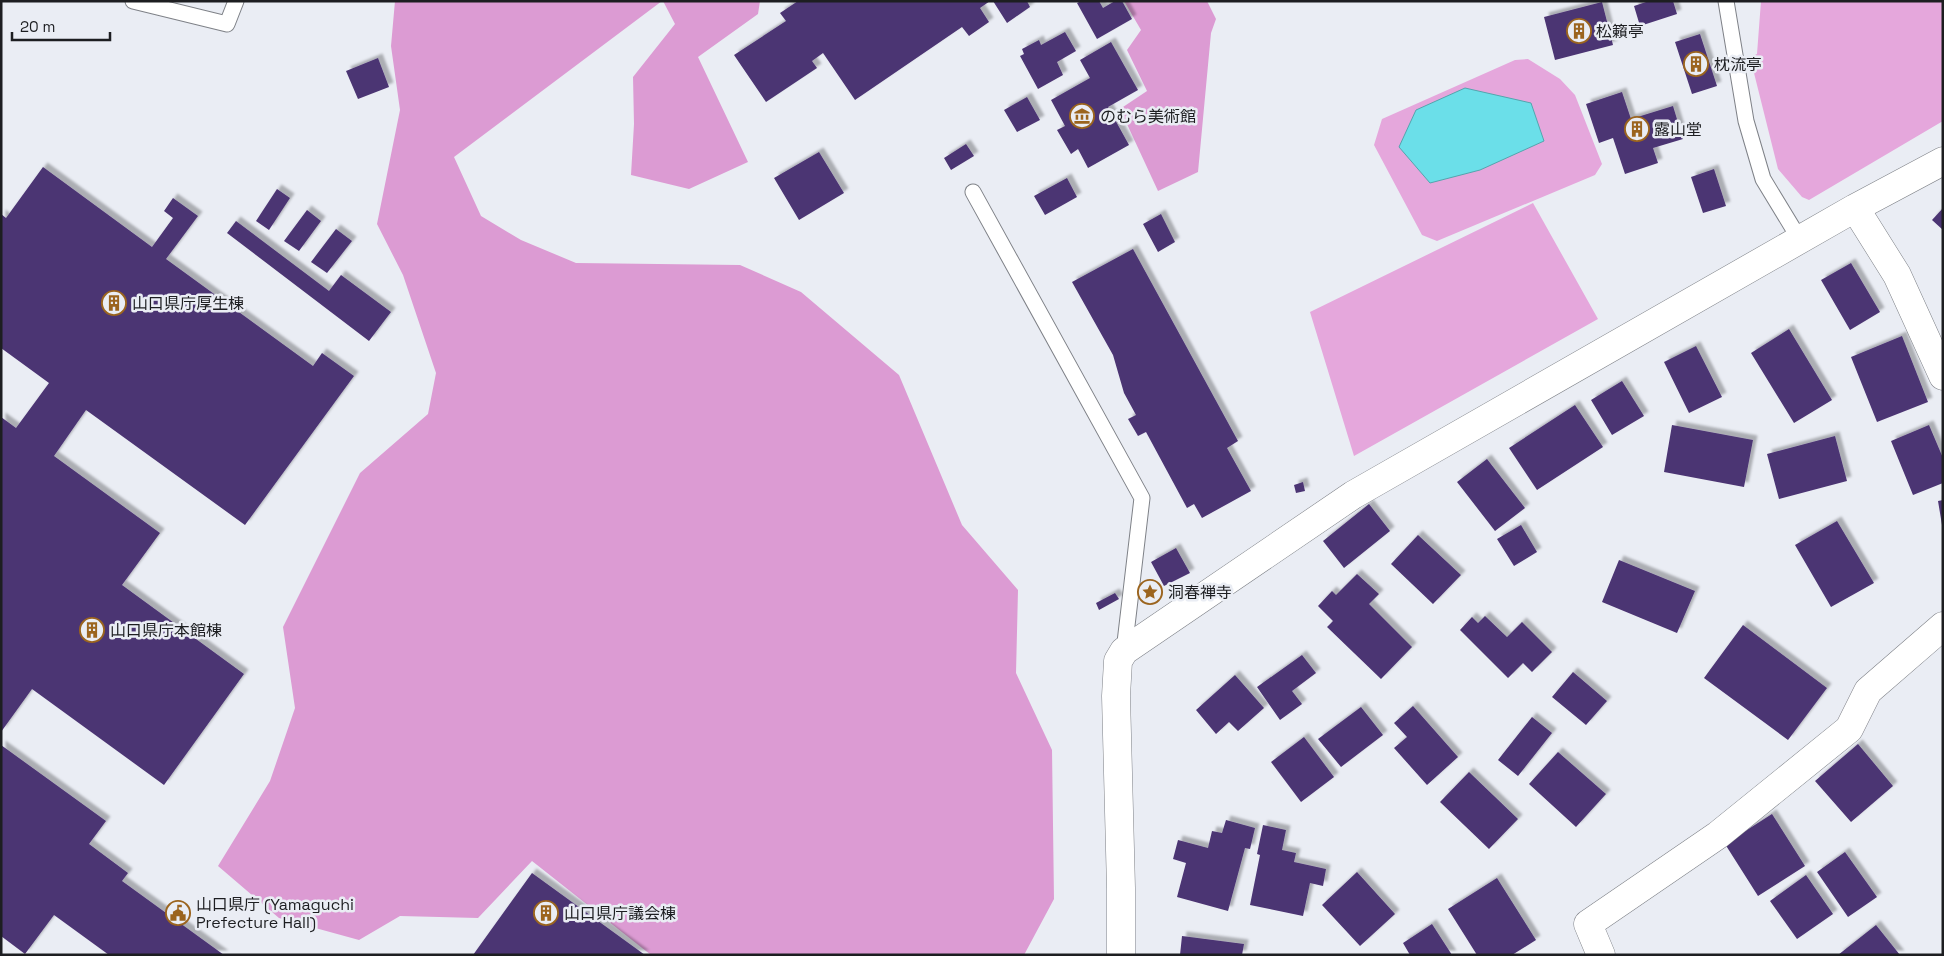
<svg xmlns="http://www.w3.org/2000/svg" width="1944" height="956" viewBox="0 0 1944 956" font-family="'Space Grotesk','Noto Sans JP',sans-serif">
  <defs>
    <filter id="shadow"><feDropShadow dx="4.5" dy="-4.5" stdDeviation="1" flood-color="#0004"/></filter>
  </defs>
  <rect width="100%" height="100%" fill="#eaedf4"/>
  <path fill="#e5a7dc" d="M1761 1H1943V121L1809 200 1802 197 1778 169 1750 57 1757 54Z
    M1528 59 1560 79 1575 95 1602 164 1595 175 1437 241 1422 235 1374 145 1382 119 1515 60Z
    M1533 203 1598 319 1354 456 1310 312Z"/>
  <path fill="#dc9bd3" d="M395 1H662L454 157 481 216 521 240 576 263 740 265 801 292 899 375 962 525 1018 590 1016 673 1052 750 1054 899 1024 955H651L532 861 478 918 400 916 359 940 279 918 218 866 270 781 295 708 283 627 360 473 428 414 436 373 403 275 377 224 400 110 391 46Z
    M663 1H760L758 14 698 57 748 162 689 189 631 175 634 124 633 77 675 24Z
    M1124 1H1207L1216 19 1211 33 1198 172 1158 191 1120 109 1147 91 1127 50 1141 30Z"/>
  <path fill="#6bdfe9" stroke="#54a5ad" d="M1465 88 1531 103 1544 141 1480 170 1430 183 1399 147 1416 110Z"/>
  <path fill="#4c3473" filter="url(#shadow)" d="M798 1H990L980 8 989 22 969 36 962 27 855 100 823 53 812 61 817 68 766 102 734 55 786 21 780 13Z
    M993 1H1027L1030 7 1007 23Z
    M1081 1H1099L1103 8 1115 1H1122L1132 19 1097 39 1077 3Z
    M1649 1H1673L1677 14 1640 26 1634 6Z
    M1602 2 1613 45 1555 60 1544 17Z
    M1065 32 1076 51 1057 62 1063 75 1038 89 1020 56 1024 54 1022 49 1039 40 1041 45Z
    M1700 34 1717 86 1692 94 1675 42Z
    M1111 42 1138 90 1108 107 1129 145 1088 168 1078 149 1071 154 1057 130 1065 126 1051 100 1090 78 1080 60Z
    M378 58 389 87 358 99 346 71Z
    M1622 92 1631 119 1673 106 1683 139 1653 148 1658 163 1625 174 1613 138 1599 143 1586 104Z
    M1027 97 1040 120 1017 132 1004 110Z
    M966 144 974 156 951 170 944 158Z
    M819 152 844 193 799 220 774 178Z
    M43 167 152 247 173 218 164 211 173 198 198 216 166 259 313 366 322 353 354 376 245 525 86 410 54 456 160 533 122 585 244 674 164 785 32 689 1 732V417L16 428 49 383 1 348V214L6 218Z
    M1714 169 1726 206 1703 213 1691 177Z
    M1067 178 1077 197 1045 215 1034 196Z
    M277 189 290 198 269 230 256 221Z
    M1943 208V230L1932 220Z
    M307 210 321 221 299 251 284 241Z
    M1161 214 1175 242 1158 252 1143 224Z
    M236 221 329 291 341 275 391 312 369 341 227 233Z
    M336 229 352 241 327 273 311 262Z
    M1133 249 1238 441 1227 448 1251 491 1202 518 1194 504 1187 508 1146 432 1138 436 1128 419 1136 415 1124 393 1113 355 1072 282Z
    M1851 263 1880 312 1850 330 1821 280Z
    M1789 329 1832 400 1794 423 1751 353Z
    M1902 336 1928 402 1877 422 1851 357Z
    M1696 346 1722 397 1689 413 1664 362Z
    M1622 381 1644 416 1612 435 1591 400Z
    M1575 405 1603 447 1537 490 1509 448Z
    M1672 425 1753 440 1744 487 1664 472Z
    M1929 425 1943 458V483L1913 495 1891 441Z
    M1835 436 1847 481 1779 499 1767 454Z
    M1487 459 1525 508 1495 531 1457 482Z
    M1303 482 1305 491 1296 493 1294 485Z
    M1943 500V525H1942L1938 501Z
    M1369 504 1390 531 1344 568 1323 541Z
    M1837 521 1874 583 1831 607 1795 545Z
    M1521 525 1537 552 1514 566 1497 539Z
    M1418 535 1461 575 1433 604 1391 564Z
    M1176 548 1190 573 1164 586 1151 562Z
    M1619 560 1695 591 1677 633 1602 602Z
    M1357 574 1379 594 1369 604 1412 647 1381 679 1327 627 1333 621 1318 606 1332 591 1336 595Z
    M1115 593 1119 599 1099 610 1096 603Z
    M1485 616 1507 637 1522 622 1552 652 1532 672 1523 663 1508 678 1460 630 1472 617 1478 623Z
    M1743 625 1827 688 1788 740 1704 678Z
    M1302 655 1316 673 1292 691 1302 704 1280 720 1257 687Z
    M1573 672 1607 701 1586 725 1552 697Z
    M1235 675 1264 708 1238 731 1229 722 1216 734 1196 710Z
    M1413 706 1458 757 1427 785 1394 748 1407 737 1394 723Z
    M1361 707 1383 735 1341 767 1318 739Z
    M1532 717 1552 733 1518 776 1498 760Z
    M1304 737 1334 777 1301 802 1271 762Z
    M1858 744 1893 786 1851 822 1815 781Z
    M1 745 106 821 89 844 128 873 122 881 224 955H109L54 915 25 954 1 936Z
    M1558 752 1606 794 1576 827 1529 784Z
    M1469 772 1518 819 1489 849 1440 802Z
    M1772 814 1805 866 1758 896 1725 844Z
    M1226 820 1255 828 1250 849 1245 848 1228 911 1177 897 1186 863 1173 859 1178 840 1208 848 1212 831 1222 833Z
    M1263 825 1286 830 1282 850 1296 853 1294 862 1326 869 1323 886 1310 883 1303 916 1250 905 1260 855 1257 854Z
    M1845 852 1877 897 1848 917 1817 872Z
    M1357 872 1395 914 1360 946 1322 905Z
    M532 873 645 955H473Z
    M1806 875 1833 914 1797 939 1770 901Z
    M1497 878 1536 940 1512 955H1477L1448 909Z
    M1432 924 1452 955H1410L1403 943Z
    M1876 925 1900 955H1838Z
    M1182 936 1244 944 1242 955H1180Z"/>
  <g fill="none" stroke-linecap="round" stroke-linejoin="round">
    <defs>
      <path id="service" d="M133 1 227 24 236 1
        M1726 1 1746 121 1763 179 1800 240
        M973 192 1142 498 1124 651"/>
      <path id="minor" d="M1855 208 1897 275 1943 376
        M1121 955V888L1116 696 1118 661 1124 651 1353 495 1855 208 1943 161
        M1601 955 1588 924 1718 835 1849 729 1868 691 1943 626"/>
    </defs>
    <use href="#service" stroke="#7e8187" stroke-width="17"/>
    <use href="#minor" stroke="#7e8187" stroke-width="29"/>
    <use href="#service" stroke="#fff" stroke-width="15"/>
    <use href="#minor" stroke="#fff" stroke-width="28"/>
  </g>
  <defs>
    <symbol id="building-ring" viewBox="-11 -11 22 22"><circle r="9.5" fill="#eaedf4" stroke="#9b641e" stroke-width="1.5"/><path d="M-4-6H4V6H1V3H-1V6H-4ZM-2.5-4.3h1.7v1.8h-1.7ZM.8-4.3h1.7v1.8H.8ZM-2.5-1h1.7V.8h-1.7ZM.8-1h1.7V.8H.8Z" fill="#9b641e"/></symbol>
    <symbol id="museum-ring" viewBox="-11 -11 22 22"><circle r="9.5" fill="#eaedf4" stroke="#9b641e" stroke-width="1.5"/><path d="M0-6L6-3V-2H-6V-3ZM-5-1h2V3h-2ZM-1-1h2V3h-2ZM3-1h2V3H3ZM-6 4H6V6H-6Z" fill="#9b641e"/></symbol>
    <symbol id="sight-ring" viewBox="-11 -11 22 22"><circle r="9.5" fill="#eaedf4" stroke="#9b641e" stroke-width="1.5"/><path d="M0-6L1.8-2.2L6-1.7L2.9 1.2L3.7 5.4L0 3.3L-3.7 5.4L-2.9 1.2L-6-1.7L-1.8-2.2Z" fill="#9b641e"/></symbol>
    <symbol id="civic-ring" viewBox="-11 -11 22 22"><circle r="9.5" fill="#eaedf4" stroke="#9b641e" stroke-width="1.5"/><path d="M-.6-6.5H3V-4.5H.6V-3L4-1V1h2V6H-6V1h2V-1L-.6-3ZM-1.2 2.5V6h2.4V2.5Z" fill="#9b641e"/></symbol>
  </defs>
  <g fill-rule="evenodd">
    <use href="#building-ring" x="1565" y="17" width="28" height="28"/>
    <use href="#building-ring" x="1682" y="50" width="28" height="28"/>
    <use href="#museum-ring" x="1068" y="102" width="28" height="28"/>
    <use href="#building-ring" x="1623" y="115" width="28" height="28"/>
    <use href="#building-ring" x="100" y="289" width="28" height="28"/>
    <use href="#sight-ring" x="1136" y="578" width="28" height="28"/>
    <use href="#building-ring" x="78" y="616" width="28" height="28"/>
    <use href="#civic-ring" x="164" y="899" width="28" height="28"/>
    <use href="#building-ring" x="532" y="899" width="28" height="28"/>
  </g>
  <g text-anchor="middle" stroke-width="5" stroke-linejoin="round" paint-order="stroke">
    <g font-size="16" fill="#1d1e21" stroke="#eaedf4" text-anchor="start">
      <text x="1596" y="37">松籟亭</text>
      <text x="1714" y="70">枕流亭</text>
      <text x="1100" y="122">のむら美術館</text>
      <text x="1654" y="135">露山堂</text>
      <text x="132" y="309">山口県庁厚生棟</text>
      <text x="1168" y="598">洞春禅寺</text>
      <text x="110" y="636">山口県庁本館棟</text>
      <text x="196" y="910">山口県庁 (Yamaguchi<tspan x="196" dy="18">Prefecture Hall)</tspan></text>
      <text x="564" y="919">山口県庁議会棟</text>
    </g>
  </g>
  <rect width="1944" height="956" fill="none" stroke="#1d1e21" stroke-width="5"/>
  <path d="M12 32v8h98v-8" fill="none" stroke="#1d1e21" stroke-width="2.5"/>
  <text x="20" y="32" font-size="15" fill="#1d1e21" stroke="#eaedf4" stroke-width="4" paint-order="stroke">20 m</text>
</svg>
